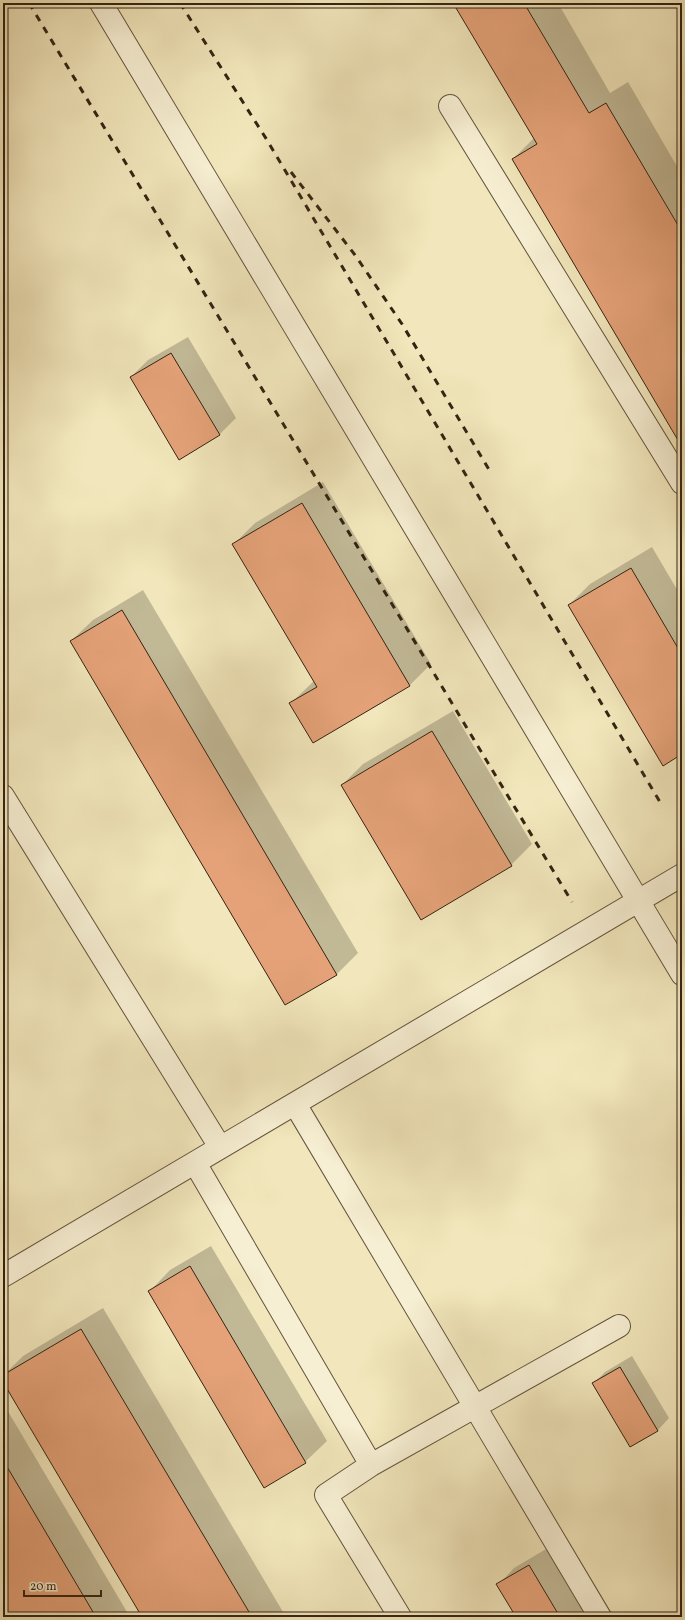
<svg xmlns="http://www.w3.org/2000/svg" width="685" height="1620" viewBox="0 0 685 1620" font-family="Vollkorn,serif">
  <rect width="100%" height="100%" fill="#f2e7bc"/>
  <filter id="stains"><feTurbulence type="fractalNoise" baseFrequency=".005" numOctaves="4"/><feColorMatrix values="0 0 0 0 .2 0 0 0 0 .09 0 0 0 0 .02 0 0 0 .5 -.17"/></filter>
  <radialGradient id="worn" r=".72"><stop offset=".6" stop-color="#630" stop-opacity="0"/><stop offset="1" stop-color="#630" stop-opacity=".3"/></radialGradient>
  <path fill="#0003" d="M454 3H558L610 93 628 82 682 175V445L513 159 534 138Z
    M682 60V70L678 64Z
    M188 337 236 418 219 435 131 377 148 360Z
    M323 482 431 664 410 685 314 742 291 703 314 681 234 544 255 523Z
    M652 547 682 598V753L569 605 590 584Z
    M143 590 358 953 337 974 286 1004 71 641 93 620Z
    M453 711 532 844 511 865 342 785 363 764Z
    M211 1246 327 1441 305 1462 264 1486 149 1292 170 1270Z
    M103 1308 286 1617H143L3 1380V1376L23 1356Z
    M632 1356 669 1418 658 1430 631 1446 594 1383 605 1372Z
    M3 1403 130 1617H3Z
    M546 1549 587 1617H517L498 1585 514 1568Z"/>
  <path fill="#e5a278" stroke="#342312" d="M453 3H524L589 113 606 103 682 232V447L512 159 537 144Z
    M171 353 220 435 179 460 130 377Z
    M302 503 410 686 313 743 289 703 317 687 232 544Z
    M631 568 682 655V754L663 766 568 605Z
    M122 610 337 975 285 1005 70 641Z
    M432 731 512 866 421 920 341 785Z
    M190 1266 306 1463 264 1488 148 1291Z
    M81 1329 252 1617H142L3 1382V1375Z
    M620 1367 658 1431 630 1447 592 1383Z
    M3 1460 96 1617H3Z
    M529 1565 560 1617H516L496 1584Z"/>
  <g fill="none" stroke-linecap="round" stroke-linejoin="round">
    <defs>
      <path id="minor" d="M101 3 682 974
        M450 106 682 483
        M3 796 220 1147
        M295 1104 600 1617
        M195 1163 371 1465
        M3 1276 682 875
        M400 1617 326 1495 371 1465 619 1326"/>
    </defs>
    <use href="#minor" stroke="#64543c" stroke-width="24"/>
    <use href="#minor" stroke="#f7efd3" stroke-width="22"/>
    <path stroke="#342312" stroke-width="3" stroke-dasharray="7 7" stroke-linecap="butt" d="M29 3 572 902
      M180 3 267 140 660 802
      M291 172 355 255 402 324 491 473"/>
  </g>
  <rect width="685" height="1620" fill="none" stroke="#f2e7bc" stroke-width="16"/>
  <rect x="4" y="4" width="677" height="1612" fill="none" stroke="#342312" stroke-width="2"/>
  <rect x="8" y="8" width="669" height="1604" fill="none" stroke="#342312"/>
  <path d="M24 1590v6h77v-6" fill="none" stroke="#342312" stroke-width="2"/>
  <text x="30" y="1590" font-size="12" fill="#342312" stroke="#f7efd3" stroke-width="3" paint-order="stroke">20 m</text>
  <rect width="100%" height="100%" filter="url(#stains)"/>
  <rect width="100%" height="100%" fill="url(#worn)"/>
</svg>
